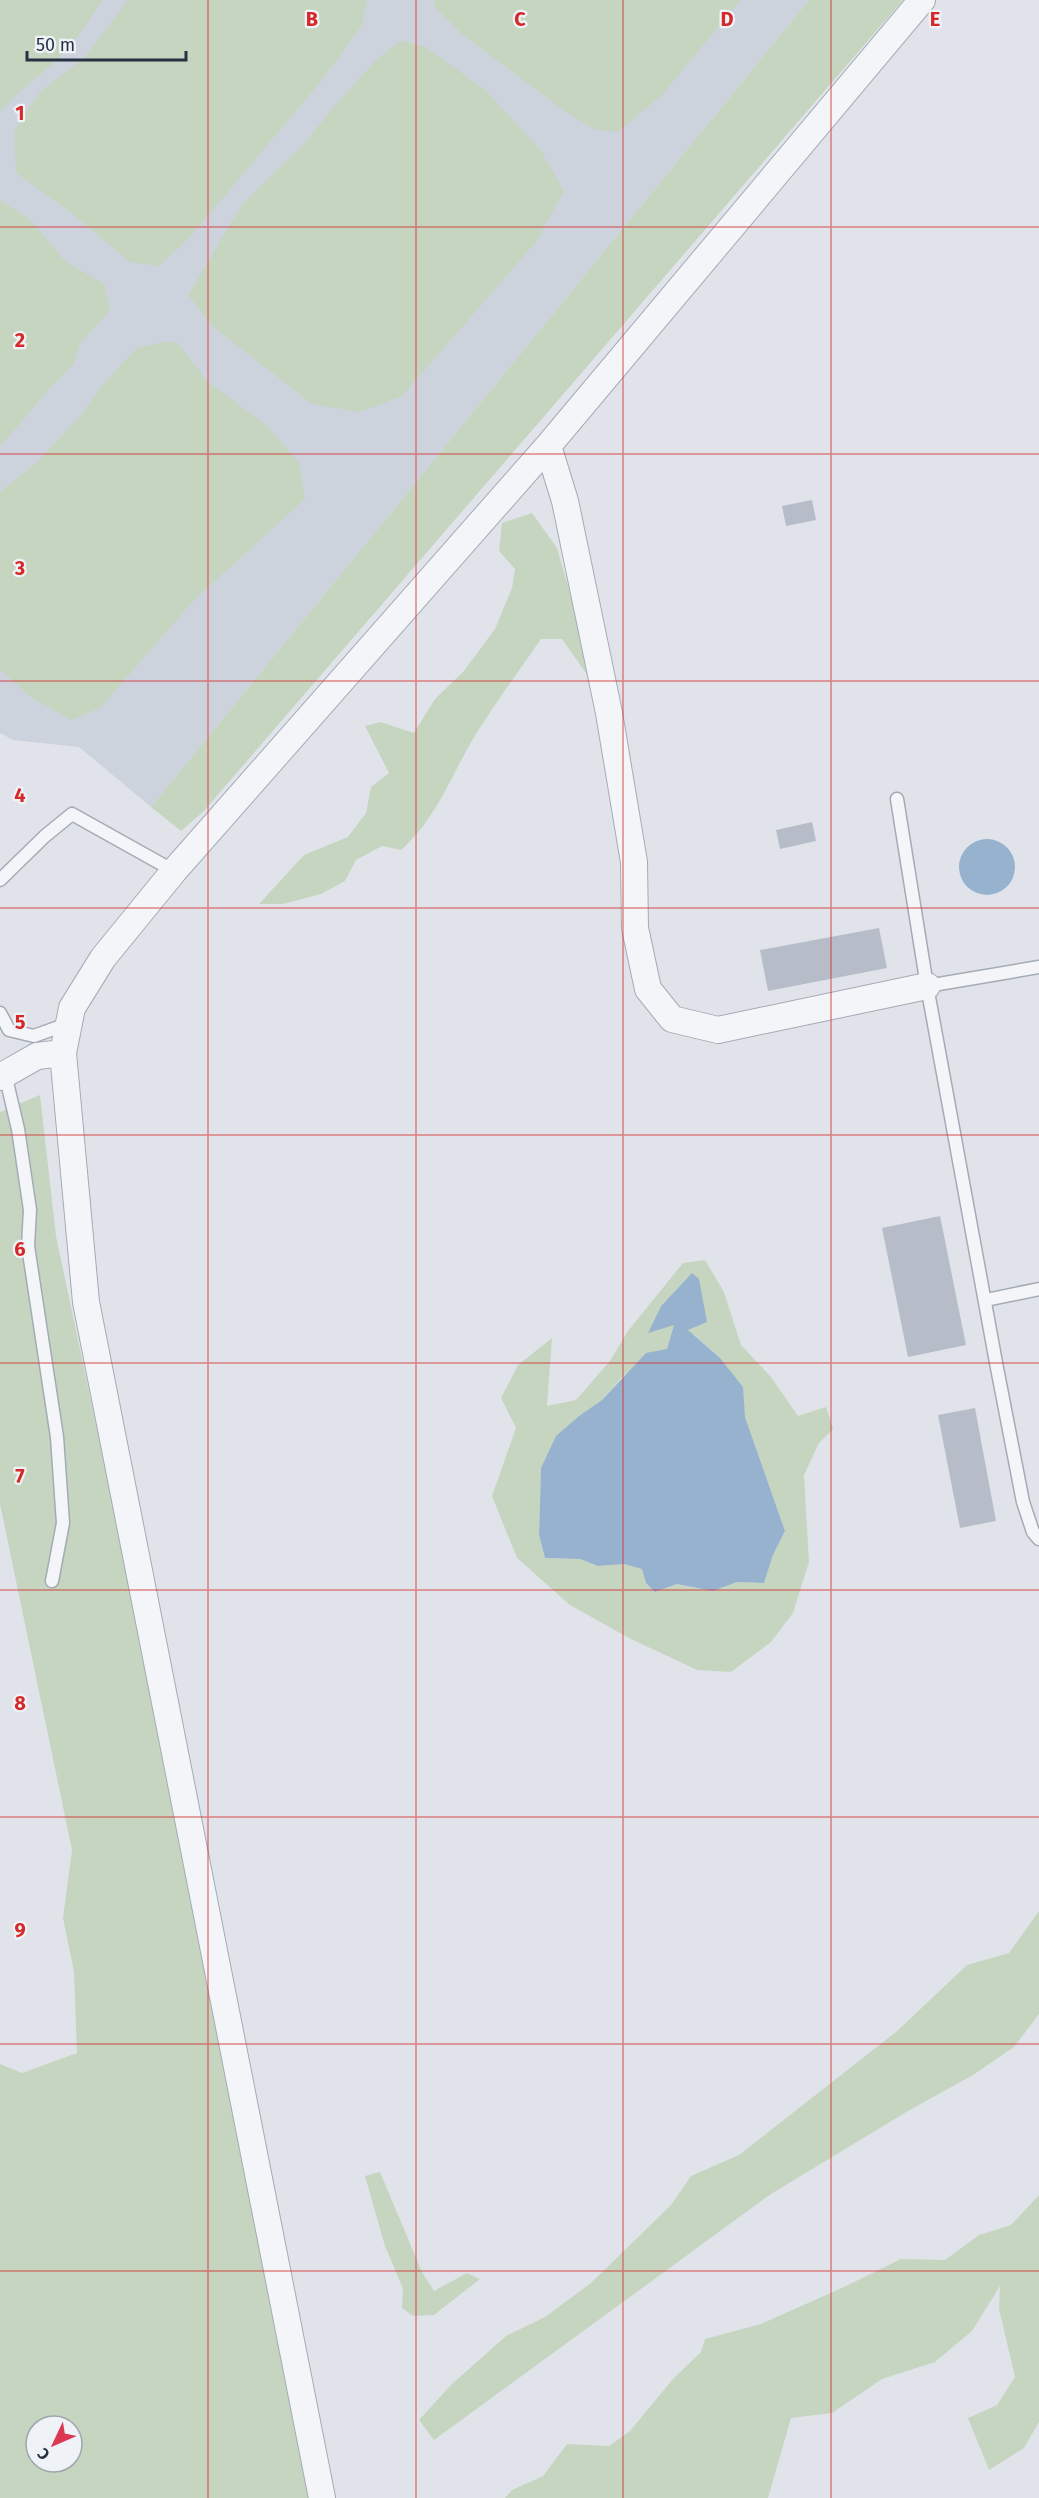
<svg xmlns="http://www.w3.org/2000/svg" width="1039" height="2498" viewBox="0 0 1039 2498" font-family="'Fira Sans',sans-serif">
  <rect width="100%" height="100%" fill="#e0e4ea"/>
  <path fill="#cdd3dd" d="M0 0H809L151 807 79 747 13 740 0 733Z"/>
  <path fill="#c6d5c0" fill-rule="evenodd" d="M0 0H102C88 24 70 48 49 67 32 82 15 94 0 112Z
    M128 0H367L362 25 322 80 190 237 159 266 130 262 69 211 16 173 14 131 40 92 86 56Z
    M434 0H740L664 93 618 132 596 130 569 114 463 35 434 6Z
    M809 0H903L203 812 181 831 151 807Z
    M400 41 424 46 484 89 540 149 564 191 536 242 402 396 360 412 312 404 211 325 188 295 243 203 304 144 336 104 376 60Z
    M0 200 32 221 65 261 104 284 110 311 81 342 73 365 49 389 0 447Z
    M163 342H177L208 382 264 423 299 462 305 499 193 601 100 708 71 720 31 697 0 670V492L37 462 82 414 105 382 137 348Z
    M532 513 557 548 587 652 588 676 562 639H541C519 671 496 702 476 734 451 775 438 817 401 850L382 846 356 860 345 881 321 894 283 904H259L304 855 348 837 366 813 371 787 389 773 365 726 381 722 414 733 435 699 463 672 495 629 512 588 515 569 499 551 502 523Z
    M40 1095 56 1236 117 1524 309 2498H0V2064L22 2073 77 2053 74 1972 63 1918 72 1850 0 1504V1112ZM36 2426H72V2462H36Z
    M705 1260 724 1292 741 1345 771 1377 798 1416 826 1407 833 1429 819 1443 804 1475 809 1562 793 1613 771 1642 731 1672 697 1670 629 1638 570 1605 517 1558 492 1496 516 1428 501 1398 518 1365 552 1338 547 1406 576 1400 610 1361 628 1331 683 1263ZM692 1273 687 1329 720 1358 742 1387 745 1417 785 1531 773 1555 764 1583 737 1582 713 1591 677 1584 655 1592 646 1583 643 1569 624 1564 598 1566 580 1559 545 1558 539 1535 541 1468 556 1437 579 1416 602 1400 623 1376 667 1349 675 1324 649 1332 661 1306Z
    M1039 1911V2014L1014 2047 973 2075 908 2111 771 2194 434 2440 419 2420 451 2385 506 2336 545 2317 591 2283 671 2205 691 2176 739 2155 896 2032 967 1965 1009 1953Z
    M380 2172 422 2272 434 2291 467 2273 480 2279 434 2315 413 2316 402 2308 403 2289 385 2246 365 2176Z
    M1039 2195V2422L1024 2448 989 2470 968 2418 997 2405 1015 2377 999 2309 1000 2286 972 2331 935 2362 882 2379 832 2413 791 2418 768 2498H505L512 2490 543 2476 567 2444 609 2446 630 2431 673 2379 701 2352 705 2339 761 2324 844 2287 901 2259 945 2260 979 2235 1011 2225Z"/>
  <path fill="#97b2ce" d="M959 867a28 28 0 1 1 56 0a28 28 0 1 1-56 0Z
    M692 1273 699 1279 707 1322 688 1330 720 1358 743 1387 745 1417 785 1531 773 1555 764 1583 737 1582 713 1591 677 1584 655 1592 646 1583 642 1569 624 1564 598 1566 580 1559 545 1558 539 1535 541 1468 556 1436 579 1416 602 1400 646 1353 667 1349 674 1325 648 1333 661 1306Z"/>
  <path fill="#b6bdc8" d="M812 500 816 520 786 526 782 506Z
    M812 822 816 841 780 849 776 830Z
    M879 928 887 968 768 991 760 950Z
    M940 1216 966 1345 908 1357 882 1228Z
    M975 1408 996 1521 960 1528 938 1415Z"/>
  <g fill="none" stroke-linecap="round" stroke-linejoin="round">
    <defs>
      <path id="lane" d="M897 799 927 986 997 1368 1023 1502 1033 1532 1039 1539
        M0 880 45 836 72 814 174 871
        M927 986 1039 967
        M0 1013 9 1030 34 1036 67 1024
        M5 1074 18 1129 30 1210 28 1246 57 1437 63 1523 52 1581
        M986 1300 1039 1289"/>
      <path id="street" d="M548 446 565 501 609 713 634 862 635 928 648 989 672 1019 718 1030 927 986
        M0 1077 37 1056 63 1053
        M322 2498 86 1302 63 1053 72 1008 103 958 174 871 548 446 922 0"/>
    </defs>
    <use href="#lane" stroke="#a4abb5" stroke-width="15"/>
    <use href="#street" stroke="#a4abb5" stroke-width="28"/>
    <use href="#lane" stroke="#f3f5f8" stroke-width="12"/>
    <use href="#street" stroke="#f3f5f8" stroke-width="26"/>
  </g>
  <path fill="none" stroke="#d62828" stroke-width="1.5" stroke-opacity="0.55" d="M208 0V2498M416 0V2498M623 0V2498M831 0V2498M0 227H1039M0 454H1039M0 681H1039M0 908H1039M0 1135H1039M0 1363H1039M0 1590H1039M0 1817H1039M0 2044H1039M0 2271H1039"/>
  <g font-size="20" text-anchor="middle" font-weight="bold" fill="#d62828" stroke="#eff3f7" stroke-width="4.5" stroke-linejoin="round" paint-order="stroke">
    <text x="312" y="26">B</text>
    <text x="520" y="26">C</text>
    <text x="727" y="26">D</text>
    <text x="935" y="26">E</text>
    <text x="20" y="120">1</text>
    <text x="20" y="347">2</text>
    <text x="20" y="575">3</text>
    <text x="20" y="802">4</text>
    <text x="20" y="1029">5</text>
    <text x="20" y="1256">6</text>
    <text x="20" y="1483">7</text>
    <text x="20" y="1710">8</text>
    <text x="20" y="1937">9</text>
  </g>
  <g transform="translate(54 2444) rotate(226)"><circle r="28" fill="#eff3f7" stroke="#9fa5af" stroke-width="1.5"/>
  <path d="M0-4.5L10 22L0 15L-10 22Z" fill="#dc3853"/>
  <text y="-9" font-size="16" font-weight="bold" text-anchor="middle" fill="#263143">С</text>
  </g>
  <path d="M27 51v9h159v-9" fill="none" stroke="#263143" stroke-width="3"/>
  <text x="36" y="51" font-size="18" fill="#263143" stroke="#eff3f7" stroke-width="4.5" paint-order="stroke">50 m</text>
</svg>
